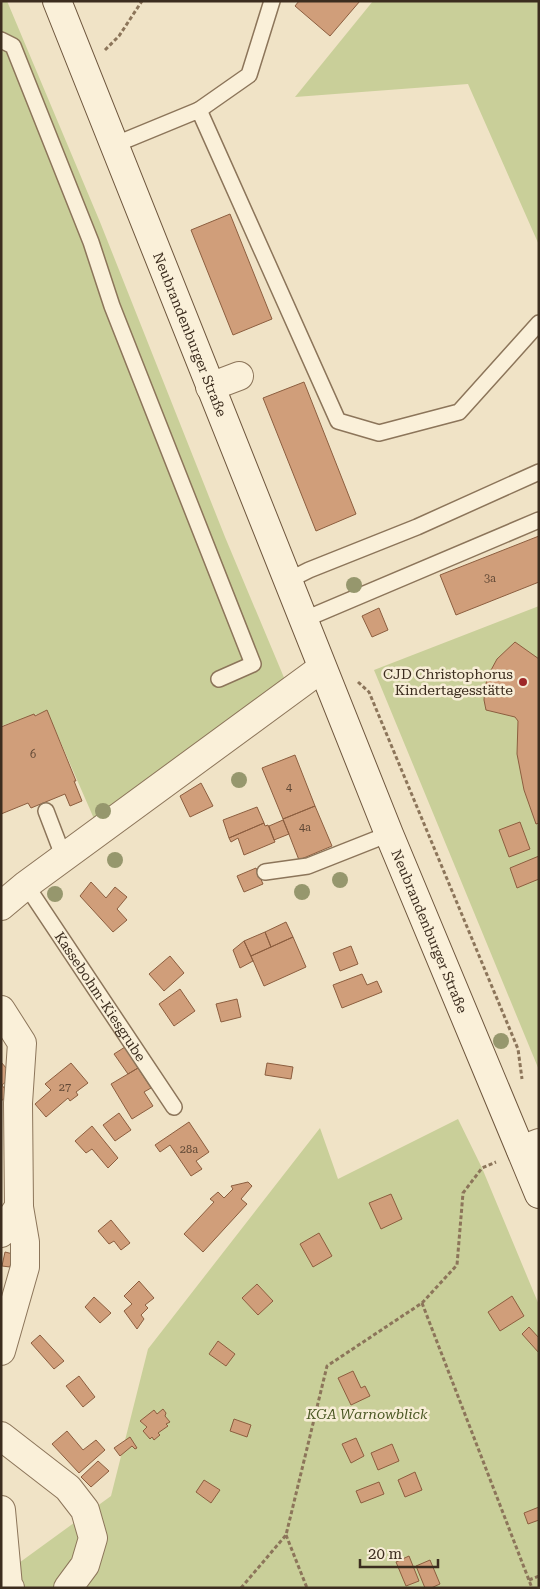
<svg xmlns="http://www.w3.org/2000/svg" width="540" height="1589" viewBox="0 0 540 1589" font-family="'Roboto Serif',serif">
  <rect width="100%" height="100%" fill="#f0e3c6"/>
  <path fill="#c9cf99" d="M1 1H7L100 222 225 537 285 680 95 821 47 711 1 726Z
    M373 1H539V245L468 84 295 97Z
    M539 606V1070L374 670Z
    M458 1119 482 1168 539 1305V1588H1V1576L111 1496 148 1349 320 1128 338 1179Z"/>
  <path fill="#d09e7a" stroke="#8c5e3f" d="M299 1H360L330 36 295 6Z
    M230 214 272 319 233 335 191 230Z
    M304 382 356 514 316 531 263 398Z
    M539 536V582L456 615 440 575Z
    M379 608 388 630 372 637 362 616Z
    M515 642 539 659V823L536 824 524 790 517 754 518 721 515 717 486 710 484 700 485 686 490 672 497 659Z
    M47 710 76 781H74L82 801 70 806 65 794 31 808 28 803 1 814V727L34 714 35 716Z
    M295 755 315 806 283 819 262 768Z
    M201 783 213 806 190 817 180 796Z
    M315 806 332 846 299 860 283 819Z
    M257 807 264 823 229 838 223 820Z
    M283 820 289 834 274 840 269 826Z
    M520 822 530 849 509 857 499 830Z
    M264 823 265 826 268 825 275 842 244 855 238 838 231 842 229 838Z
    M539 856V879L517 888 510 868Z
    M256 868 263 884 244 892 237 876Z
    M91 882 106 898 115 887 127 897 117 909 127 920 113 932 80 896Z
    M286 922 293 937 271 947 265 932Z
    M265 932 271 947 251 956 244 941Z
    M293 937 306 967 264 986 251 956Z
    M244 941 253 961 240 968 233 950Z
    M351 946 358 964 340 971 333 953Z
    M170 956 184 973 164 991 149 974Z
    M362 974 367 985 377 981 382 992 342 1008 333 985Z
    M180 989 195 1011 174 1026 159 1004Z
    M237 999 241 1017 221 1022 216 1004Z
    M125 1047 138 1068 128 1074 114 1054Z
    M1 1062 13 1076 2 1085 9 1095 1 1101Z
    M71 1063 88 1083 76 1092 78 1095 70 1101 68 1098 46 1117 35 1104 51 1090 45 1084Z
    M267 1063 293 1067 291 1079 265 1075Z
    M138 1068 151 1088 144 1092 153 1106 132 1119 111 1084Z
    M119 1113 131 1130 115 1141 103 1125Z
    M189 1122 209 1152 196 1161 202 1169 191 1176 170 1145 160 1152 155 1145Z
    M92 1126 118 1158 108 1168 92 1149 86 1153 75 1141Z
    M248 1182 252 1186 241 1199 247 1204 203 1252 184 1234 214 1202 210 1199 218 1192 224 1198 233 1189 231 1186Z
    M391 1194 402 1219 381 1229 369 1203Z
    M111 1220 130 1243 121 1250 114 1241 109 1244 98 1231Z
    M319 1233 332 1256 313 1267 300 1244Z
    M5 1252 13 1254 10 1267 2 1266Z
    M139 1281 154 1298 145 1305 148 1308 141 1315 144 1319 137 1329 124 1311 132 1304 124 1296Z
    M257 1284 273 1301 258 1315 242 1298Z
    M512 1296 524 1316 500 1331 488 1312Z
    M94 1297 111 1313 100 1323 85 1307Z
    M529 1327 539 1338V1353L522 1334Z
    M40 1335 64 1361 54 1369 31 1343Z
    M218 1341 235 1354 226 1366 209 1354Z
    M353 1371 361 1388 365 1386 370 1396 351 1405 338 1378Z
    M79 1376 95 1397 83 1407 66 1386Z
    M163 1409 166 1413 165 1416 170 1422 166 1424 168 1426 158 1433 160 1435 154 1440 152 1437 150 1439 143 1431 147 1427 140 1421 154 1410 157 1414Z
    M234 1419 251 1425 247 1437 230 1431Z
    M67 1431 83 1450 96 1440 105 1450 79 1473 52 1444Z
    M130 1437 137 1448 135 1449 132 1446 120 1456 114 1448Z
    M356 1438 364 1456 351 1463 342 1444Z
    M392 1444 399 1461 378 1470 371 1453Z
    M98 1461 109 1471 91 1487 81 1477Z
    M415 1472 422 1490 405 1497 398 1480Z
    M204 1480 220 1490 211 1503 196 1492Z
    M379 1482 384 1494 361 1503 356 1491Z
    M539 1507V1520L528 1524 524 1513Z
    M409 1556 419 1581 406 1586 396 1562Z
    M430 1560 440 1584 431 1588H425L416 1566Z"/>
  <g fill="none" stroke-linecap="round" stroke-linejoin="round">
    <defs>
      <g id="lane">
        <path d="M1 40 13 46 91 242 112 306 253 664 219 679"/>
        <path d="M199 110 249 75 272 1"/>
        <path d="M114 145 199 110 338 421 379 433 459 412 539 323"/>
        <path d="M287 581 309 570 417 527 539 472"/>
        <path d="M303 620 539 520"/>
        <path d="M46 811 64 858"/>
        <path d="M265 872 308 866 389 834"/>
        <path id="s1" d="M26 885 174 1107"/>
      </g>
      <path id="street" d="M210 387 239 376
        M1 906 26 885 322 668
        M1 1010 22 1043 18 1103 19 1207 1 1233
        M521 1150 539 1143
        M1 1351 25 1267V1242L19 1207
        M1 1436 68 1488 85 1510 93 1538 85 1565 68 1588
        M1 1510 8 1586 10 1588"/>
      <g id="secondary">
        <path id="s2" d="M57 1 389 834 539 1194"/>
      </g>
    </defs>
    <use href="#lane" stroke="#8c755a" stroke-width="18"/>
    <use href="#street" stroke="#8c755a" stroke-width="30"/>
    <use href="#secondary" stroke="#6e563d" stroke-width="30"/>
    <path stroke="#8c755a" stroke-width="3" stroke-dasharray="4 2.5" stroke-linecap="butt" d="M105 50 119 36 142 1
      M358 682 369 692 518 1049 522 1079
      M422 1303 532 1588
      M286 1535 307 1588
      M529 1580 539 1576
      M241 1588 286 1535 327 1366 422 1303 457 1265 463 1193 482 1168 496 1162"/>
    <use href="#lane" stroke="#faf0d9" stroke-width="15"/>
    <use href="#street" stroke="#faf0d9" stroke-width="28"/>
    <use href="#secondary" stroke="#faf0d9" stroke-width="28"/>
  </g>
  <g fill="#96976d">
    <circle cx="354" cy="585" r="8"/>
    <circle cx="239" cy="780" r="8"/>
    <circle cx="103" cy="811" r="8"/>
    <circle cx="115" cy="860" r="8"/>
    <circle cx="340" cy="880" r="8"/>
    <circle cx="302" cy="892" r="8"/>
    <circle cx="55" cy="894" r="8"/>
    <circle cx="501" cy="1041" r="8"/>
  </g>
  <circle fill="#9e2828" stroke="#f7edd6" stroke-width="2" cx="523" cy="682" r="5"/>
  <g text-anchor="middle" stroke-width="5" stroke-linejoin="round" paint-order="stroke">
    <g font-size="11" fill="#614936">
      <text x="490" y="582">3a</text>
      <text x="33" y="758">6</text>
      <text x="289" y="791">4</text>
      <text x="305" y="831">4a</text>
      <text x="65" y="1091">27</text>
      <text x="189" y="1153">28a</text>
    </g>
    <g font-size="14" fill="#3c2d1f" stroke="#f7edd6">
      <text dy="5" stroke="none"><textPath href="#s2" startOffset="359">Neubrandenburger Straße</textPath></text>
      <text dy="5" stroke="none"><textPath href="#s2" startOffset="1002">Neubrandenburger Straße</textPath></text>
      <text dy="5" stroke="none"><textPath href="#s1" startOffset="134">Kassebohm-Kiesgrube</textPath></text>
    </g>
    <g font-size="14" fill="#3c2d1f" stroke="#f7edd6" text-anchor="end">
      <text x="513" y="679">CJD Christophorus<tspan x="513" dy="16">Kindertagesstätte</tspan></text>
    </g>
    <g font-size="14" font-style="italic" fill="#4c5925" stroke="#f7edd6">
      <text x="367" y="1419">KGA Warnowblick</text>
    </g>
  </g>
  <rect width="540" height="1589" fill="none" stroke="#3c2d1f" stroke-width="5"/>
  <path d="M360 1559v8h78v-8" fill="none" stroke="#3c2d1f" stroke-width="2.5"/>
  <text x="368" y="1559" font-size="15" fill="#3c2d1f" stroke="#f7edd6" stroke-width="4" paint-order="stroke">20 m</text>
</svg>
